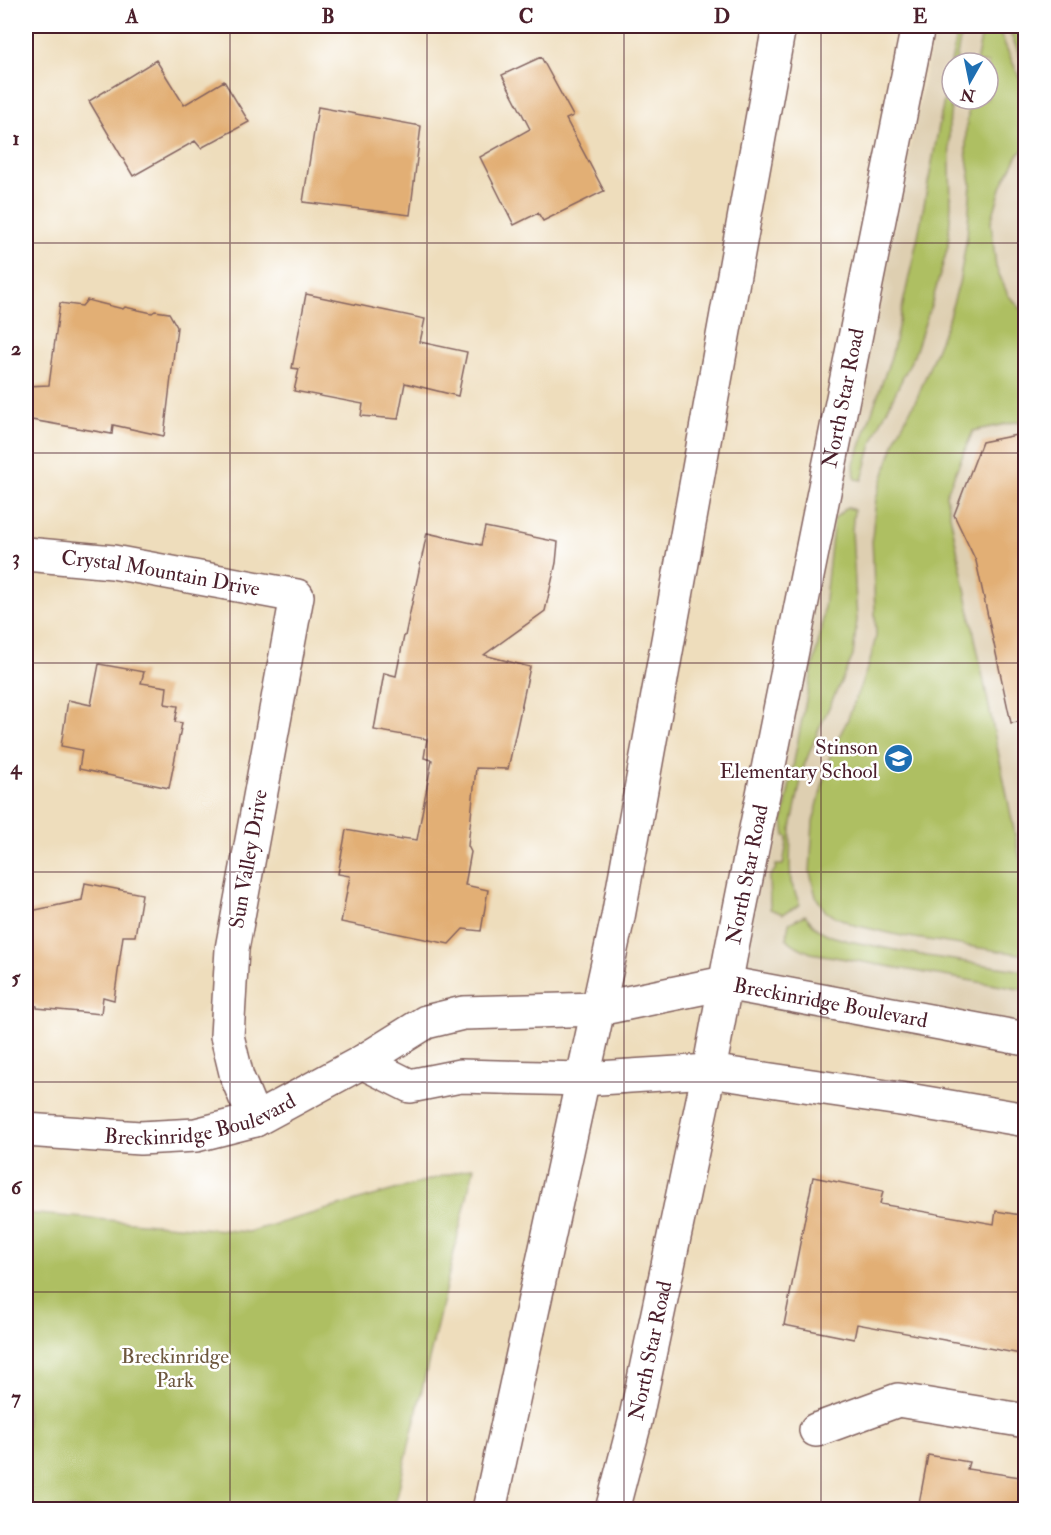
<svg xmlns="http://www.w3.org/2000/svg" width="1051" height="1535" viewBox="0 0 1051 1535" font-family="'IM FELL Double Pica',serif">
  <rect width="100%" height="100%" fill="#fff"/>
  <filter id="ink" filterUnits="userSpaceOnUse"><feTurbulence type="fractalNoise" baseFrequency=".0167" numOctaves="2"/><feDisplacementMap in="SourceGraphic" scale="12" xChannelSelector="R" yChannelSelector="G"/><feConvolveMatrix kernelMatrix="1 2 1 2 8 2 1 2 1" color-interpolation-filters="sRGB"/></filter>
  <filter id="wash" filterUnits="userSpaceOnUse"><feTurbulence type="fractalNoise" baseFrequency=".008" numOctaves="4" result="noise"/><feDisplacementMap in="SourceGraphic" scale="24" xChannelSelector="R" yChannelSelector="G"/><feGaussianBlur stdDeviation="1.35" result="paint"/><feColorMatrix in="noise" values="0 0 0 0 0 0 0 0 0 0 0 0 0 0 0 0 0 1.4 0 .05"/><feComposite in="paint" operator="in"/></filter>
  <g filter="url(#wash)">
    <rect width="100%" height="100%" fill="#eeddbc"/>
    <path fill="#decfb1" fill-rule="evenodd" d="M935 26H1025V1056L709 999 834 519ZM952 63H988V99H952Z"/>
    <path fill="#aebf62" stroke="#7c6f46" stroke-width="1.5" d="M958 26H964L960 39 956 63H952V98L949 125 951 205 948 246 933 299 915 353 880 424 872 444 862 480 855 479 854 464 892 354 918 236Z
      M983 26H997L1025 91V147L1018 155 1002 185 991 222 996 267 1008 295 1025 313V420L973 431 946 495 1025 884V955L902 936 854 925 826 912 816 897 810 872 813 822 831 752 847 721 870 661 876 636 872 538 876 498 898 433 917 398 947 323 959 283 967 237 971 183 966 152V130L970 99H988V63H976Z
      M1007 26H1025V67Z
      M847 507 854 510 852 531 857 620 853 656 819 729 804 766 791 828 790 865 791 882 800 905 783 914 770 909 769 877 775 870 776 865H783L788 837 785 836 783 820 801 724 822 625 834 519Z
      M805 915 817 929 831 936 849 941 927 956 1025 971V990L811 953C801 949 793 945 786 938L789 923Z
      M474 1167 394 1509H26V1213L248 1232Z"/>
    <g id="blocks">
      <path fill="#e2af74" d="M541 57 573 116 566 119 604 191 543 221 538 213 514 225 480 157 530 129 502 75Z
        M156 60 184 105 224 81 249 122 201 148 195 141 133 176 89 101Z
        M318 107 421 126 410 215 303 202Z
        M306 294 425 319 420 342 467 352 458 396 405 383 398 419 361 416 363 404 294 391 299 369 292 368Z
        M87 300 123 309 125 307 152 313 155 311 169 313 177 327 164 436 113 425 112 434 26 419V386L49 385 60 303 82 306Z
        M1026 433V721L1011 723 976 561 954 515 982 442Z
        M485 527 558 542 556 563 545 611 484 655 530 667 508 769 476 768 468 846 471 852 465 885 488 890 481 931 463 929 449 944 341 922 350 876 338 874 346 830 402 840V838L417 840 432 760 424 758 427 739 374 730 384 673 396 676 404 636H405L427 533 481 545Z
        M99 664 144 672 141 683 167 687 165 704 178 706 175 722 182 723 169 788 79 769 82 750 61 746 68 700 91 705Z
        M85 883 142 894 135 936H123L114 1000 103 997 101 1014 37 1008V1006L26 1003V912L82 900Z
        M813 1177 883 1191 880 1204 994 1224 996 1211 1026 1216V1355L857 1324 854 1339 784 1325Z
        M928 1455 969 1462 967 1469 1026 1478V1509H918Z"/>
    </g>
  </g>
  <g filter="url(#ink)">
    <use href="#blocks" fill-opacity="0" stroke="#83625e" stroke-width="1.5"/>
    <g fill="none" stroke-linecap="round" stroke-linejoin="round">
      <defs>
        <g id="street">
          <path id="s1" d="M26 554 113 562 297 596 232 949 227 1036 237 1077 255 1120"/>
          <path d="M362 1062 410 1086 460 1076 583 1079"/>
          <path id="s2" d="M26 1130 140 1138 196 1135 255 1120 362 1062 426 1022 463 1013 598 1009"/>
          <path d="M816 1430 898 1400 1026 1421"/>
        </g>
        <g id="secondary">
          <path id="s3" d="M598 1009 725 983 1026 1039"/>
          <path d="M583 1079 709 1071 914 1101 1026 1120"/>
          <path d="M489 1510 618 917 779 26"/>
          <path id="s4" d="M612 1510 635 1422 709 1071 731 953 918 26"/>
        </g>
      </defs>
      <use href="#street" stroke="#83625e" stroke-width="36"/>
      <use href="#secondary" stroke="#83625e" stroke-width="36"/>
      <use href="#street" stroke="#fff" stroke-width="33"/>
      <use href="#secondary" stroke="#fff" stroke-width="33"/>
    </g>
  </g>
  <path fill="none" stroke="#4a1f2b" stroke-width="1.5" stroke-opacity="0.55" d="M230 26V1510M427 26V1510M624 26V1510M821 26V1510M26 243H1026M26 453H1026M26 663H1026M26 872H1026M26 1082H1026M26 1292H1026"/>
  <defs>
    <symbol id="school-disc" viewBox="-11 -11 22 22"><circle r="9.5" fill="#1f6fb2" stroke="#fff"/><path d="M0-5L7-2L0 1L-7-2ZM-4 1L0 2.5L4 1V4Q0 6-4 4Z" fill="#fff"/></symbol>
  </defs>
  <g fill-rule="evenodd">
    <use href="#school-disc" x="882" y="742" width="33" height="33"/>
  </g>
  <g text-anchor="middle" stroke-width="5" stroke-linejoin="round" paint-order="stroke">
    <g font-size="21" fill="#4a1f2b" stroke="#fff">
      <text dy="7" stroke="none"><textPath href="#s4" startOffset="1136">North Star Road</textPath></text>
      <text dy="7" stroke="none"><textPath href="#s1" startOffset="136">Crystal Mountain Drive</textPath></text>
      <text transform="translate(248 859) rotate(-80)" y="7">Sun Valley Drive</text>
      <text dy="7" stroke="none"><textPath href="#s4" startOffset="650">North Star Road</textPath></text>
      <text dy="7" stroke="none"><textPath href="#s3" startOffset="237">Breckinridge Boulevard</textPath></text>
      <text dy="7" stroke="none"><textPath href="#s2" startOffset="177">Breckinridge Boulevard</textPath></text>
      <text dy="7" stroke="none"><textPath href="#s4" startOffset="164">North Star Road</textPath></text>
    </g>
    <g font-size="21" fill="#4a1f2b" stroke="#fff" text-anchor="end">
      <text x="878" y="754">Stinson<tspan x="878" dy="24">Elementary School</tspan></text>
    </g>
    <g font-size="21" fill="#6d573e" stroke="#fff">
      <text x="175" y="1363">Breckinridge<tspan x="175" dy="24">Park</tspan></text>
    </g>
  </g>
  <rect width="1051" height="1535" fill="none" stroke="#fff" stroke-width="66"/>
  <g transform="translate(970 81) rotate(189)"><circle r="28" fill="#ffffff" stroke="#b7a5aa" stroke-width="1.5"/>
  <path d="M0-4.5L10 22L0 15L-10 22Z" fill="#1f6fb2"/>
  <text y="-9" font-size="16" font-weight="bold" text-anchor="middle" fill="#4a1f2b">N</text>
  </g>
  <rect x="33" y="33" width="985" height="1469" fill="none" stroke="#4a1f2b" stroke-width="2"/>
  <g font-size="20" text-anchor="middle" font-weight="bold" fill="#4a1f2b">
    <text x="132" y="23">A</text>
    <text x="328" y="23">B</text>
    <text x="526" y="23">C</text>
    <text x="722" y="23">D</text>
    <text x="920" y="23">E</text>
    <text x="16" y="145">1</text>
    <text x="16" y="355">2</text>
    <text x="16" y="564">3</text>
    <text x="16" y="774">4</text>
    <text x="16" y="984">5</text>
    <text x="16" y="1194">6</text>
    <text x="16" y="1404">7</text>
  </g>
</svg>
